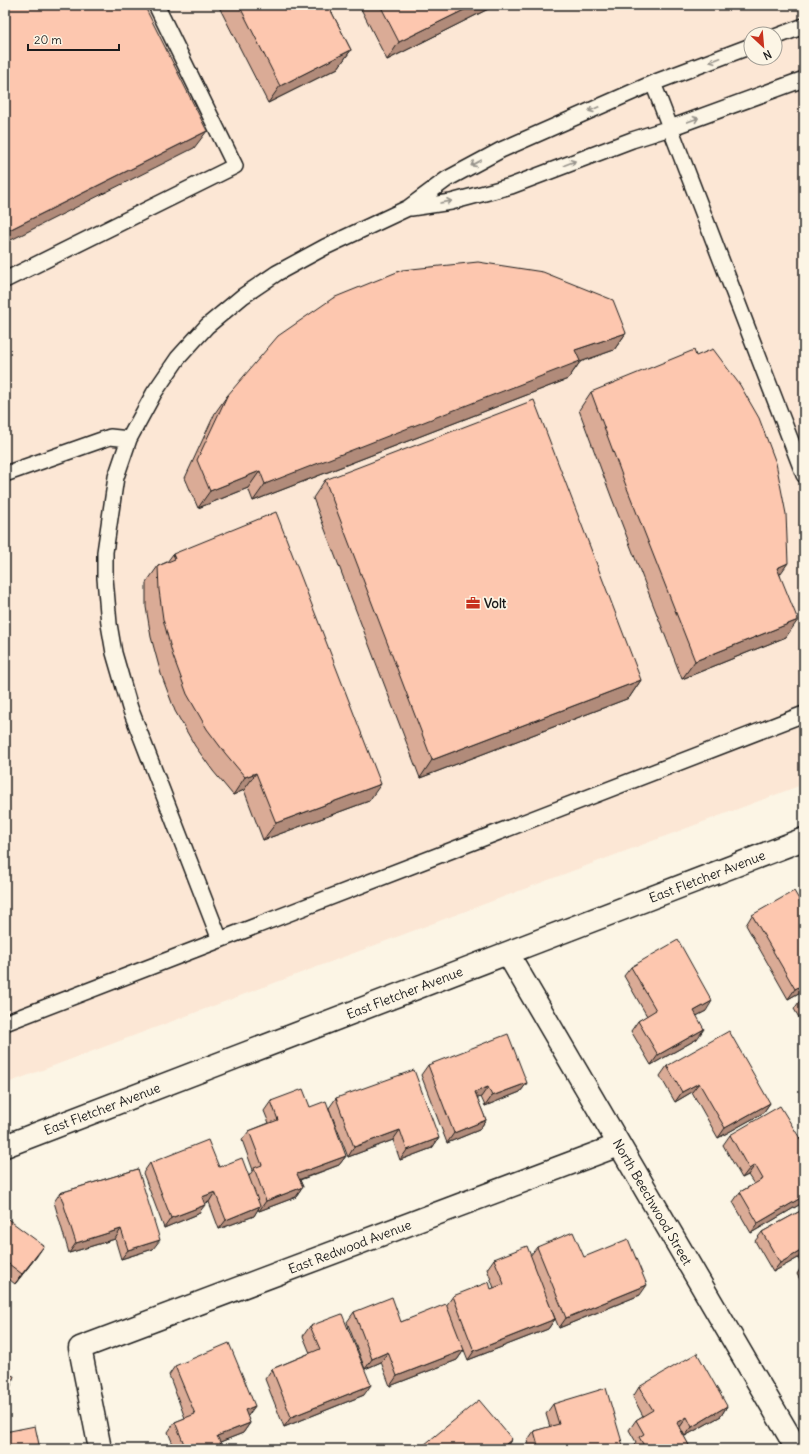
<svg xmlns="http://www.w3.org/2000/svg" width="809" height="1454" viewBox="0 0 809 1454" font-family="Delius,sans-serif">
  <rect width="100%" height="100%" fill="#fcf5e5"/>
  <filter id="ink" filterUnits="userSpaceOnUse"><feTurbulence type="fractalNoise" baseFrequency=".025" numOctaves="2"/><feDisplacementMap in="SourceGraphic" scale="8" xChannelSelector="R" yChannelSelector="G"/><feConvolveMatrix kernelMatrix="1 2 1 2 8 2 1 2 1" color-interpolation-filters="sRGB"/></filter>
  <g filter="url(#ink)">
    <path fill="#fce7d5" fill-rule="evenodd" d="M5 5H804V784L5 1084ZM751 34H775V58H751Z"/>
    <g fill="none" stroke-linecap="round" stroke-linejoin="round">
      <defs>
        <path id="service" d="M775 37 804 26
          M653 83 804 475
          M411 208 451 202 511 186 632 140 670 128 804 79
          M5 280 235 166 156 5
          M5 474 110 437 129 439
          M220 940 130 708 114 653 109 624 105 578V552L116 477 129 439 154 393 178 358 207 326 243 296 277 273 325 247 408 208 447 179 501 150 653 83 751 46
          M5 1023 804 714"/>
        <g id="minor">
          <path id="s1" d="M508 954 797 1449"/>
          <path id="s2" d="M100 1449 80 1348 619 1145"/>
        </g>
        <g id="tertiary">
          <path id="s3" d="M5 1146 804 839"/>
        </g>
      </defs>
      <use href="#service" stroke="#1c1c1c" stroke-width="18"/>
      <use href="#minor" stroke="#1c1c1c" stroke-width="25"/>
      <use href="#tertiary" stroke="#1c1c1c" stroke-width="25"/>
      <use href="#service" stroke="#fcf5e5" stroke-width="15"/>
      <use href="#minor" stroke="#fcf5e5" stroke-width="22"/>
      <use href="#tertiary" stroke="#fcf5e5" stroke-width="22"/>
    </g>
    <path fill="#daab96" stroke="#1c1c1c" d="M218 5H328L351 50 338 68 268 103Z
      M359 5H496L387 60Z
      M626 333 614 350 580 362 568 379 253 501 248 488 198 508 185 478 215 413 227 396Z
      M591 392 780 575 786 637 682 679 611 496 579 410Z
      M325 480 641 680 629 698 420 778 313 498Z
      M173 554 369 801 263 840 244 790 233 795 213 771 195 746 175 711 161 674 151 637 146 607V583L158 566 167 562Z
      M752 915 804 990 788 999 746 925Z
      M631 967 706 1011 696 1016 697 1039 651 1065 631 1031 638 1021 647 1016 624 976Z
      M804 998V1026L794 1009 801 999Z
      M428 1065 527 1083 520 1092 485 1106 481 1097 477 1098 486 1120 479 1130 447 1143 421 1075Z
      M667 1066 770 1103 763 1113 718 1138 692 1092 675 1102 660 1076Z
      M336 1098 439 1138 432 1148 400 1160 393 1140 348 1157 329 1108Z
      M271 1101 310 1107 346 1156 339 1165 300 1180 303 1187 296 1197 259 1211 258 1209 254 1216 219 1229 209 1202 204 1203 198 1214 164 1228 143 1173 150 1163 219 1167 249 1176 253 1170 242 1140 249 1131 269 1123 264 1111Z
      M730 1135 804 1202 751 1233 733 1202 740 1192 754 1184 748 1175 742 1178 723 1145Z
      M138 1169 153 1249 121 1259 115 1239 69 1253 54 1202 60 1193Z
      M804 1209V1287L797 1274 802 1266 798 1258 773 1272 755 1241 762 1232Z
      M5 1217 37 1256 15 1284 5 1276Z
      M537 1247 584 1257 640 1295 559 1328 546 1297 555 1319 548 1329 468 1360 464 1350 457 1360 390 1386 381 1362 365 1369 347 1322 354 1312 401 1322 446 1306 453 1296 491 1289 494 1288 487 1269 494 1259 530 1256Z
      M310 1326 364 1395 284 1427 265 1379 272 1369 310 1353 303 1336Z
      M175 1366 255 1406 247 1416 250 1423 243 1433 220 1442 221 1444 217 1449H175L168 1432 175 1422 185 1418 169 1375Z
      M639 1387 727 1406 721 1416 685 1436 680 1427 679 1428 691 1449H634L633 1447 636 1442 629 1430 636 1420 643 1416 633 1397Z
      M553 1404 624 1449H530L527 1441 534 1431 550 1427 546 1414Z"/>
    <path fill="#b18b7a" stroke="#1c1c1c" d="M474 5H496L387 60 399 42Z
      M351 50 338 68 268 103 280 86Z
      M207 131 194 148 5 243V232Z
      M626 333 614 350 580 362 568 379 253 501 265 484 575 350Z
      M260 471 248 488 198 508 210 491Z
      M788 563 776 580 777 568Z
      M798 620 786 637 682 679 695 661Z
      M641 680 629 698 420 778 432 760Z
      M256 773 244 790 233 795 245 777Z
      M381 784 369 801 263 840 276 823Z
      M804 984V990L788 999 795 989Z
      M712 1001 706 1011 687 1021 694 1011Z
      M704 1029 697 1039 651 1065 658 1055Z
      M527 1083 520 1092 485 1106 492 1096Z
      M699 1083 692 1092 675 1102 682 1092Z
      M488 1087 481 1097 468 1102 475 1092Z
      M770 1103 763 1113 718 1138 725 1128Z
      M486 1120 479 1130 447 1143 454 1133Z
      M400 1130 393 1140 348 1157 354 1147Z
      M439 1138 432 1148 400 1160 407 1150Z
      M346 1156 339 1165 290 1183 297 1174Z
      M755 1165 748 1175 742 1178 749 1169Z
      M303 1187 296 1197 259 1211 266 1201Z
      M215 1192 209 1202 195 1207 202 1197Z
      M804 1196V1202L751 1233 758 1223Z
      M205 1205 198 1214 164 1228 171 1218Z
      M260 1206 254 1216 219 1229 226 1220Z
      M121 1229 115 1239 69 1253 76 1243Z
      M160 1240 153 1249 121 1259 128 1250Z
      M44 1246 37 1256 15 1284 22 1274Z
      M804 1249 798 1258 773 1272 780 1263Z
      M647 1285 640 1295 559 1328 566 1318Z
      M555 1319 548 1329 468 1360 474 1351Z
      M464 1350 457 1360 390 1386 397 1376Z
      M388 1352 381 1362 365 1369 372 1359Z
      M371 1385 364 1395 284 1427 291 1417Z
      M255 1406 248 1416 238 1420 245 1410Z
      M727 1406 721 1416 685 1436 692 1427Z
      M687 1417 680 1427 670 1433 677 1423Z
      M250 1423 243 1433 210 1446 217 1436Z
      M512 1439 505 1449V1445Z
      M221 1444 217 1449H208Z"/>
    <path fill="#fdc7af" stroke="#1c1c1c" d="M5 5H144L207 131 5 232Z
      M239 5H328L351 50 280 86Z
      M380 5H474L399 42Z
      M478 262 543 272 613 300 626 333 575 350 580 361 265 484 260 471 210 491 197 460 227 396 278 336 333 298 402 270Z
      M713 349 740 385 759 418 776 463 786 514 788 563 777 568 798 620 695 661 623 478 591 392 694 350 696 356Z
      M534 400 641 680 432 760 325 480Z
      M276 512 381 784 276 823 256 773 245 777 225 753 207 729 187 694 173 656 163 619 159 590 158 566 175 559 173 554Z
      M794 891 804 908V984L795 989 752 915Z
      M678 940 712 1001 694 1011 704 1029 658 1055 638 1021 656 1010 631 967Z
      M804 998V1005L801 999Z
      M729 1031 770 1103 725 1128 699 1083 682 1092 667 1066Z
      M508 1034 527 1083 492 1096 488 1087 475 1092 486 1120 454 1133 428 1065Z
      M414 1070 439 1138 407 1150 400 1130 354 1147 336 1098Z
      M303 1089 310 1107 326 1101 346 1156 297 1174 303 1187 266 1201 254 1168 262 1165 249 1131 278 1120 271 1101Z
      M780 1106 804 1145V1196L758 1223 740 1192 763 1179 755 1165 749 1169 730 1135Z
      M208 1140 219 1167 242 1158 260 1206 226 1220 215 1192 202 1197 205 1205 171 1218 150 1163Z
      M138 1169 160 1240 128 1250 121 1229 76 1243 60 1193Z
      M804 1209V1249L780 1263 762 1232Z
      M5 1217 44 1246 22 1274 5 1261Z
      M573 1232 584 1257 628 1239 647 1285 566 1318 537 1247Z
      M527 1246 555 1319 474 1351 453 1296 489 1282 491 1289 504 1284 494 1259Z
      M392 1297 401 1322 446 1304 464 1350 397 1376 388 1352 372 1359 354 1312Z
      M342 1314 371 1385 291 1417 272 1369 320 1349 310 1326Z
      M229 1343 255 1406 245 1410 250 1423 217 1436 221 1444 208 1449H186L175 1422 195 1414 175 1366Z
      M697 1353 727 1406 692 1427 687 1417 677 1423 691 1449H646L639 1437 644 1434 636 1420 653 1410 639 1387Z
      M5 1374 14 1376 5 1404Z
      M606 1388 624 1449H539L534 1431 559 1424 553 1404Z
      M479 1400 512 1439 505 1445 509 1449H419Z
      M35 1426 40 1449H5V1432Z"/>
    <defs><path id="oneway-shaft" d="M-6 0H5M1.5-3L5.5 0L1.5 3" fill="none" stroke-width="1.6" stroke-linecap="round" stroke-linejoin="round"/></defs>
    <g stroke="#97938b">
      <use href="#oneway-shaft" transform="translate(715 60) rotate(159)"/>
      <use href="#oneway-shaft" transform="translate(594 109) rotate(156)"/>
      <use href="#oneway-shaft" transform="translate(693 120) rotate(-20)"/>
      <use href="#oneway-shaft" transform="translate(476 163) rotate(151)"/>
      <use href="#oneway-shaft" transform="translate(570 163) rotate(-21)"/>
      <use href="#oneway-shaft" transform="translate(446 202) rotate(-10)"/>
    </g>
  </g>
  <defs>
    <symbol id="office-bare" viewBox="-9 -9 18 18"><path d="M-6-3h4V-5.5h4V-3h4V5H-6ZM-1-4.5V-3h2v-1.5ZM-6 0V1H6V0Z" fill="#c8321e" stroke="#fcf5e5" stroke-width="2.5" paint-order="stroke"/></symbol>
  </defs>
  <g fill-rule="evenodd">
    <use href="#office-bare" x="463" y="593" width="20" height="20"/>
  </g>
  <g text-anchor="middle" stroke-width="3.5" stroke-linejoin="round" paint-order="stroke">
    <g font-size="13" font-weight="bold" fill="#1c1c1c" stroke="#fcf5e5" text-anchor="start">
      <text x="484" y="608">Volt</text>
    </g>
    <g font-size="13" fill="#1c1c1c" stroke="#fcf5e5">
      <text dy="5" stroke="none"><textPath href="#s3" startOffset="752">East Fletcher Avenue</textPath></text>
      <text dy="5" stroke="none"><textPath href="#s3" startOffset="428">East Fletcher Avenue</textPath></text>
      <text dy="5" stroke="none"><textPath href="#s3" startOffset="104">East Fletcher Avenue</textPath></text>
      <text dy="5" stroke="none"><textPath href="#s1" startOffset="287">North Beechwood Street</textPath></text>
      <text dy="5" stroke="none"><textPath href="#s2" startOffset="391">East Redwood Avenue</textPath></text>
    </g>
  </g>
  <rect width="809" height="1454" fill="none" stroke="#fcf5e5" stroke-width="20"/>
  <rect x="10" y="10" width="789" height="1434" fill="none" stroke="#1c1c1c" stroke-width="1.5" filter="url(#ink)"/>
  <g transform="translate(763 46) rotate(154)"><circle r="19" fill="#fcf5e5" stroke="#a29e95"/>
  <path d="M0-3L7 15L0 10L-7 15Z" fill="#c8321e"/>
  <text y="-6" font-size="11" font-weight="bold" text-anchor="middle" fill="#1c1c1c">N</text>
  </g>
  <path d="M28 44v6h91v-6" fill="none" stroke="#1c1c1c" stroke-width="2"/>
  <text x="34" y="44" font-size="12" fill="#1c1c1c" stroke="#fcf5e5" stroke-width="3" paint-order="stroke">20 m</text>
</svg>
